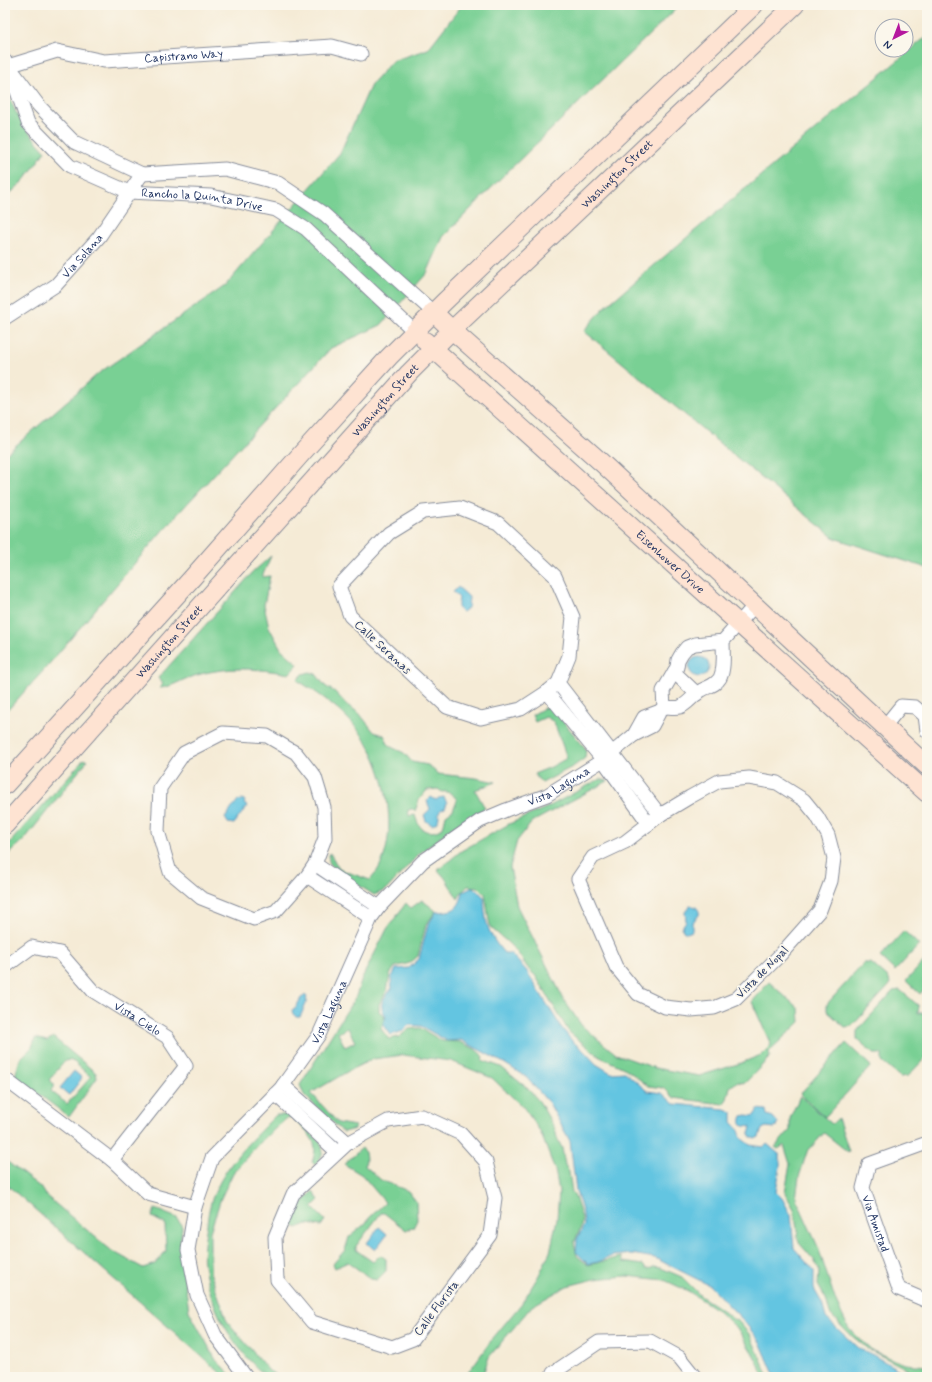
<svg xmlns="http://www.w3.org/2000/svg" width="932" height="1382" viewBox="0 0 932 1382" font-family="Mynerve,sans-serif">
  <rect width="100%" height="100%" fill="#fbf7ec"/>
  <filter id="ink" filterUnits="userSpaceOnUse"><feTurbulence type="fractalNoise" baseFrequency=".025" numOctaves="2"/><feDisplacementMap in="SourceGraphic" scale="8" xChannelSelector="R" yChannelSelector="G"/><feConvolveMatrix kernelMatrix="1 2 1 2 8 2 1 2 1" color-interpolation-filters="sRGB"/></filter>
  <filter id="wash" filterUnits="userSpaceOnUse"><feTurbulence type="fractalNoise" baseFrequency=".012" numOctaves="4" result="noise"/><feDisplacementMap in="SourceGraphic" scale="16" xChannelSelector="R" yChannelSelector="G"/><feGaussianBlur stdDeviation="0.9" result="paint"/><feColorMatrix in="noise" values="0 0 0 0 0 0 0 0 0 0 0 0 0 0 0 0 0 1.4 0 .05"/><feComposite in="paint" operator="in"/></filter>
  <g filter="url(#wash)">
    <rect width="100%" height="100%" fill="#f5ebd6"/>
    <path fill="#79d094" stroke="#4a8079" fill-rule="evenodd" d="M462 5H680L502 177 443 237 427 273 381 325 331 348 163 530 44 670 5 713V455L99 373 225 286 340 153 371 85 392 61 428 49Z
      M927 36V568L834 538 584 331 604 308 685 239Z
      M5 85C14 114 25 129 45 151 34 167 22 186 5 197Z
      M271 556 262 577 270 576 264 605 269 627 281 649 298 664 289 674C257 668 226 666 194 676 182 679 171 688 159 688L163 684 158 678 253 572Z
      M310 672 316 674 325 686 335 692 347 705 359 713 374 732 384 735 389 746 404 753 412 762 428 765 438 774 476 778 496 782 475 790 485 808 454 827 419 854 386 890 374 895C361 886 340 876 331 865 328 861 328 857 330 853L339 869 370 880C404 845 387 764 358 730 342 709 319 694 297 680L303 674ZM438 789 442 792C449 791 453 794 457 800L453 810 446 815 443 828C428 836 419 831 415 815L409 816 408 810 413 809 415 811 419 800 427 790Z
      M546 707H551L586 749 585 758 574 766 542 783 534 774 551 767 567 758 554 722 546 717 535 722 532 715Z
      M84 759 87 761 24 840 5 857V848Z
      M600 779 608 781 532 822 517 841 510 867 517 906 565 1002 582 1026 616 1054 655 1068 699 1076 741 1063 761 1055 771 1045 752 1002 769 982 799 1009 800 1022 769 1051 770 1057 745 1083 737 1082 730 1087 727 1099 723 1104 674 1098 664 1088 648 1086 626 1069 600 1057 569 1032 535 975C528 971 522 958 516 951 508 942 499 935 490 927L485 894 478 887 468 886 461 893 458 899 445 878 438 870 461 851 509 824 548 807Z
      M422 900 436 911 426 925 418 956 410 963 395 967 390 974 387 991 379 1004V1011L385 1017 381 1029 389 1039 399 1037 409 1029 420 1028 442 1041 460 1042 475 1049 483 1056 482 1060 501 1067 526 1087 539 1101 555 1129 557 1138 562 1148 565 1165 569 1172 572 1192 574 1194 582 1218 581 1227 574 1243 577 1256 588 1265 621 1257 623 1262 643 1265 646 1269H649L654 1267 661 1268 682 1277 702 1297 718 1307 733 1319 739 1322 750 1335 769 1377H765L753 1354 737 1328 716 1309 688 1291 664 1280 626 1276 595 1279 567 1286 532 1306 489 1357 482 1377H465L493 1338 522 1303 539 1275 550 1252 557 1219 559 1191 555 1170 540 1131 524 1108 492 1078 451 1061 403 1055 373 1059 352 1069 311 1093 338 1123 355 1126V1129L343 1132 304 1095 300 1085 356 996 363 976 387 929 406 903 411 908ZM348 1028 355 1042 345 1047 338 1033Z
      M904 931 919 945 895 971 880 957Z
      M927 958V986L920 994 906 981Z
      M864 963H871L889 979 890 985 852 1026 845 1027 827 1011V1004Z
      M900 990 919 1006 918 1013H927V1056L908 1076 900 1077 882 1062V1054H874L857 1039V1031L893 991Z
      M53 1037 96 1073 97 1078 69 1117 15 1076 20 1059 32 1047 35 1038 47 1041ZM69 1060 74 1062 91 1077 67 1104 51 1091 54 1088V1084L49 1080 65 1061Z
      M846 1043 871 1066 825 1117 800 1094Z
      M800 1096 832 1124 838 1118 849 1151 848 1152 824 1133 807 1152 799 1177 796 1198 818 1247 836 1302 849 1329 873 1351 905 1364 927 1366V1377H916L909 1370 868 1349 847 1332 830 1314 826 1299 818 1285 819 1270 814 1260 799 1243 794 1209 785 1193 790 1164 784 1145 778 1149 775 1147 790 1130V1118Z
      M286 1112 320 1141C325 1153 323 1156 315 1165L312 1162C321 1140 307 1133 292 1118L286 1119 259 1143 233 1173 221 1198 210 1232V1272L227 1321 269 1371 281 1377C278 1377 272 1378 269 1377 259 1373 244 1354 237 1345 219 1322 208 1293 204 1264 202 1252 205 1237 207 1224 208 1214 210 1202 215 1192 228 1162 250 1141 273 1118L276 1115H285Z
      M362 1148C367 1153 366 1160 365 1166L381 1180 408 1191 416 1201 417 1220 413 1228 406 1230 384 1213H381L356 1246V1250L373 1262 380 1255 386 1259V1271L377 1280 371 1279 348 1262 335 1268 333 1264 345 1250 349 1237 365 1224 369 1218 385 1203 384 1201 362 1175 344 1164Z
      M5 1160 40 1187 45 1195 112 1251 143 1268 155 1264 166 1251 165 1224 152 1217 155 1209 177 1218 182 1227 180 1247 189 1311 216 1360 233 1377H225L5 1183Z
      M313 1191 319 1200 312 1207 325 1220 321 1226 307 1224 297 1228 290 1223 297 1209Z"/>
    <path fill="#63c5e1" stroke="#3f7aa0" d="M458 587 469 597 468 608 463 612C456 610 458 604 459 598L453 592Z
      M689 667a10 10 0 1 1 20 0a10 10 0 1 1-20 0Z
      M431 797 436 800 439 798 444 797 447 803 445 808C433 811 445 820 432 825L426 821 424 815 430 809 427 801Z
      M243 799 245 801 244 804 247 806 234 824 228 823 225 818 238 800 240 801Z
      M473 887 484 897C485 922 487 933 504 953H510L526 970 561 1027 572 1041 584 1051 596 1064 611 1073 625 1072 647 1091 662 1093 674 1104 725 1109 732 1112V1122L739 1130 741 1138 750 1145 764 1147 767 1144 780 1155V1167L776 1192 782 1198 791 1215 794 1248 814 1271V1289L822 1303 826 1318 858 1348 873 1355 911 1377H779L773 1372 760 1342 743 1320 709 1285 655 1258 632 1254 612 1256 598 1262 588 1264 576 1252 577 1239 584 1225 583 1214 576 1190 570 1141 549 1103 526 1077 504 1063 461 1040 447 1041 421 1026 409 1025 403 1031 391 1035 383 1024 386 1016C377 1003 384 999 392 988L391 979 396 969 409 968 419 959 428 925 436 912C454 911 459 910 463 892Z
      M690 906C696 905 700 910 699 915L692 923V931L687 933 683 931 682 927 686 921 685 912Z
      M305 995 307 997 306 999 307 1001C304 1006 303 1012 300 1017H296L293 1014 292 1010 296 1007 301 998 303 997Z
      M74 1071 82 1078 69 1095 60 1088Z
      M758 1109 766 1110 767 1115 773 1117 778 1123 775 1128 766 1127 762 1129 759 1137 755 1139 751 1137 749 1134 751 1127 744 1126C740 1123 740 1121 742 1116L747 1115 754 1116Z
      M379 1227 387 1234 375 1250 367 1243Z"/>
  </g>
  <g filter="url(#ink)">
    <g fill="none" stroke-linecap="round" stroke-linejoin="round">
      <defs>
        <g id="street">
          <path d="M5 61 39 106 74 142 142 174 225 169 278 183 324 214 433 312"/>
          <path id="s1" d="M8 66 57 51 104 61 332 46 361 54"/>
          <path id="s2" d="M12 77 28 123 70 166 129 192 211 196 276 210 306 229 414 331"/>
          <path id="s3" d="M5 318 56 285 99 237 142 174"/>
          <path d="M460 508 498 523 555 576 573 617 569 656 558 683 547 692 521 709 481 718 447 707 350 616 339 586 389 533 423 512Z"/>
          <path d="M723 641 695 644 687 647 682 653 678 660 677 667 663 691 664 707C669 707 675 708 680 707 688 704 694 694 702 690 709 686 715 686 720 678 725 668 723 652 723 641L754 606"/>
          <path d="M674 672 697 694"/>
          <path d="M558 683 660 815"/>
          <path d="M547 692 603 760 649 824"/>
          <path d="M884 727 901 706 915 707 925 716 927 731"/>
          <path d="M223 733 267 736 296 753 315 777 324 807 325 838 315 864 307 876 276 911 254 919 201 898 170 872 158 831 160 788 184 753Z"/>
          <path d="M634 735 644 717 660 711"/>
          <path d="M749 778 777 783 804 800 817 816 828 835 834 858 831 881 820 910 781 954 736 999 714 1008 691 1010 665 1007 638 994 616 967 578 879 593 857 625 842 660 815 690 797 719 781Z"/>
          <path d="M315 864 379 907"/>
          <path d="M307 876 371 918"/>
          <path id="s4" d="M5 967 32 947 60 953 93 991 167 1037 186 1066 112 1160 5 1079"/>
          <path d="M283 1085 348 1143"/>
          <path d="M275 1094 337 1152"/>
          <path d="M422 1116 461 1134 486 1162 495 1198 490 1235 413 1339 392 1347 312 1322 277 1280 275 1237 293 1194 348 1143 388 1121Z"/>
          <path id="s5" d="M927 1143 869 1164 863 1188 899 1289 927 1301"/>
          <path d="M112 1160 148 1194 195 1207"/>
          <path id="s6" d="M246 1377 215 1335 197 1295 188 1250 195 1207 212 1158 281 1088 319 1035 371 918 379 907 423 861 480 821 506 810 547 795 603 760 634 735 652 726 660 711 664 707"/>
          <path d="M552 1377 553 1373 599 1342 650 1341 679 1357 695 1377"/>
        </g>
        <g id="secondary">
          <path d="M433 312 452 330 602 463 927 766"/>
          <path id="s7" d="M425 341 927 793"/>
          <path d="M5 785 193 577 302 453 389 357 444 302 754 5"/>
          <path id="s8" d="M5 825 409 373 452 330 795 5"/>
        </g>
      </defs>
      <use href="#street" stroke="#888d9a" stroke-width="15"/>
      <use href="#secondary" stroke="#888d9a" stroke-width="20"/>
      <use href="#street" stroke="#fff" stroke-width="13"/>
      <use href="#secondary" stroke="#fee3d2" stroke-width="18"/>
    </g>
  </g>
  <g text-anchor="middle" stroke-width="3.5" stroke-linejoin="round" paint-order="stroke">
    <g font-size="12" fill="#1b2f5e" stroke="#fbf7ec">
      <text dy="4" stroke="none"><textPath href="#s1" startOffset="179">Capistrano Way</textPath></text>
      <text dy="4" stroke="none"><textPath href="#s8" startOffset="894">Washington Street</textPath></text>
      <text dy="4" stroke="none"><textPath href="#s2" startOffset="247">Rancho la Quinta Drive</textPath></text>
      <text dy="4" stroke="none"><textPath href="#s3" startOffset="100">Via Solana</textPath></text>
      <text dy="4" stroke="none"><textPath href="#s8" startOffset="570">Washington Street</textPath></text>
      <text dy="4" stroke="none"><textPath href="#s7" startOffset="330">Eisenhower Drive</textPath></text>
      <text dy="4" stroke="none"><textPath href="#s8" startOffset="246">Washington Street</textPath></text>
      <text transform="translate(383 647) rotate(43)" y="4">Calle Seranas</text>
      <text dy="4" stroke="none"><textPath href="#s6" startOffset="762">Vista Laguna</textPath></text>
      <text transform="translate(762 972) rotate(-45)" y="4">Vista de Nopal</text>
      <text dy="4" stroke="none"><textPath href="#s6" startOffset="426">Vista Laguna</textPath></text>
      <text dy="4" stroke="none"><textPath href="#s4" startOffset="165">Vista Cielo</textPath></text>
      <text dy="4" stroke="none"><textPath href="#s5" startOffset="124">Via Amistad</textPath></text>
      <text transform="translate(436 1308) rotate(-53)" y="4">Calle Florista</text>
    </g>
  </g>
  <rect width="932" height="1382" fill="none" stroke="#fbf7ec" stroke-width="20"/>
  <g transform="translate(894 38) rotate(222)"><circle r="19" fill="#fbf7ec" stroke="#a1a7b3"/>
  <path d="M0-3L7 15L0 10L-7 15Z" fill="#b5179e"/>
  <text y="-6" font-size="11" font-weight="bold" text-anchor="middle" fill="#1b2f5e">N</text>
  </g>
</svg>
